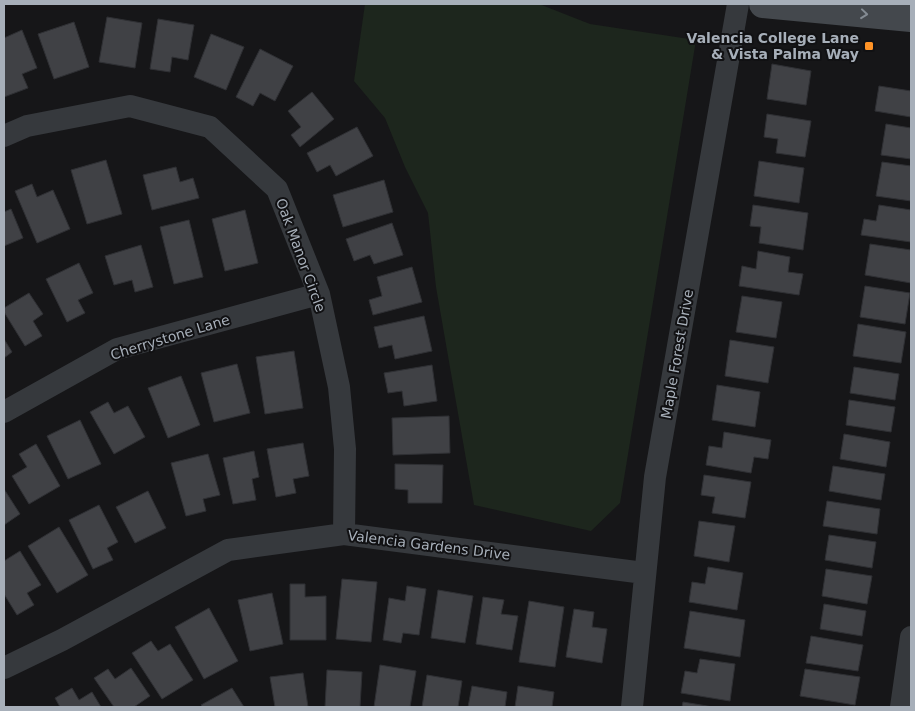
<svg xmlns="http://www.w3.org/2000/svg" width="915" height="711" viewBox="0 0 915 711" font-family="'DejaVu Sans',sans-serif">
  <rect width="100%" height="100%" fill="#161618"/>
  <path fill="#1d261d" d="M365 4H539L590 24 696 40 620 503 591 531 474 505 436 287 428 213 405 167 385 118 354 81Z"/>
  <path fill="#404145" stroke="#2f3034" d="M107 17 142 23 135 68 99 62Z
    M158 19 194 25 188 60 172 57 170 72 150 69Z
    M74 22 89 67 54 79 38 34Z
    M22 30 37 68 22 74 28 88 4 97V38Z
    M211 34 244 47 226 90 194 77Z
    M260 49 293 66 275 101 260 93 253 106 236 97Z
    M772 64 811 71 806 105 767 99Z
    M879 86 911 91V117L875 111Z
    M312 92 334 119 300 147 291 135 301 127 288 111Z
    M767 114 811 121 805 157 776 153 778 139 764 137Z
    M886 124 911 128V159L881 155Z
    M357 127 373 156 336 176 330 165 317 172 307 153Z
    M106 160 122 214 87 224 71 170Z
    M759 161 804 168 799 203 754 196Z
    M882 162 911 166V201L876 196Z
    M176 167 180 182 193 178 199 198 152 210 143 175Z
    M384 180 393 212 343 227 333 195Z
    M32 184 37 197 53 190 70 229 37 243 15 191Z
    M753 205 808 213 803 250 759 243 761 227 750 226Z
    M879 205 911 210V242L861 235 864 219 876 221Z
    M11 209 23 238 4 246V212Z
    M245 210 258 263 225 271 212 219Z
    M189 220 203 277 174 284 160 227Z
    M392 223 403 255 374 264 370 255 354 261 346 239Z
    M870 244 911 250V283L865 275Z
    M141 245 153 287 135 292 132 280 114 285 105 256Z
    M758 251 790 257 788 272 803 274 799 295 739 286 742 266 756 269Z
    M79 263 93 293 78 300 85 313 67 322 46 279Z
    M412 267 422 302 373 315 369 300 382 296 377 277Z
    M865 286 910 293 905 324 860 317Z
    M29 293 43 314 33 321 42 336 25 346 4 312V308Z
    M742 296 782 302 776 338 736 332Z
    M424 316 432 351 395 359 392 345 379 348 374 327Z
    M858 324 906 332 901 363 853 356Z
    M4 339 12 352 4 358Z
    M730 340 774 347 768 383 725 376Z
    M294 351 303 408 265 414 256 357Z
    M237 364 250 413 214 422 201 373Z
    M432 365 437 401 404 406 402 391 388 393 384 373Z
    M854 367 899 374 895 400 850 393Z
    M181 376 200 425 168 438 148 388Z
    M717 385 760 392 755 427 712 420Z
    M849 400 895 407 891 432 846 425Z
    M108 402 114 413 128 406 145 437 114 454 90 412Z
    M449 416 450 453 393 455 392 418Z
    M80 420 101 464 68 479 47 436Z
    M724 432 771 440 768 459 754 457 751 473 706 465 709 446 722 448Z
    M844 434 890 442 886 467 840 459Z
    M303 443 309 476 293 479 296 493 276 497 267 449Z
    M36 444 60 486 29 504 12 476 27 467 19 454Z
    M254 451 259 477 252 479 256 500 233 504 223 458Z
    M208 454 220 495 203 499 206 511 186 516 171 463Z
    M395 464 443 465 442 503H408V490L395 489Z
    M833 466 885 474 881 500 829 491Z
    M704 475 751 482 745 518 712 513 715 497 701 495Z
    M4 489 20 514 4 525Z
    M148 491 166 528 135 543 116 507Z
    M827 501 880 509 877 534 823 526Z
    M99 505 118 542 107 548 113 560 93 569 69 520Z
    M699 521 735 526 729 562 694 556Z
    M59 527 88 575 57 593 28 546Z
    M829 535 876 542 872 568 825 560Z
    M20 551 41 585 27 593 34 605 17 615 4 594V561Z
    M708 567 743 573 737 610 689 602 692 582 705 584Z
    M826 569 872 576 867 604 822 596Z
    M342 579 377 582 371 642 336 639Z
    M290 584H305V597L326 596V640H290Z
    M407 586 426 589 419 635 403 633 401 643 383 640 389 598 405 601Z
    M438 590 473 596 465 643 431 638Z
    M272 593 283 644 250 651 238 600Z
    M483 597 504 600 501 614 518 616 512 650 476 644Z
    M529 601 564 607 555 667 519 662Z
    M824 604 866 611 862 636 820 629Z
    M209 608 238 661 204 679 175 627Z
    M574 609 594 612 592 627 607 629 602 663 566 657Z
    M690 611 745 620 740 657 684 648Z
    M811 636 863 645 858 671 806 663Z
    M151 641 158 651 170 644 193 680 162 699 132 653Z
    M700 659 735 664 730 701 681 693 685 671 697 673Z
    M380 665 416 671 410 707H374Z
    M131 668 150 696 134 707H114L94 678 108 669 115 679Z
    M805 669 860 677 855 705 800 696Z
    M327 670 362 672 360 707H325Z
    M303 673 308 707H275L270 677Z
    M427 675 462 681 458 707H422Z
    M472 686 507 692 505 707H468Z
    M518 686 554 692 552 707H515Z
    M72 688 79 700 92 692 101 707H60L55 698Z
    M232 688 244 707H203L201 705Z
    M683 702 713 707H682Z"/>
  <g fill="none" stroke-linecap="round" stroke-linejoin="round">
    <path stroke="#36393d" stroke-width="22" d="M4 136 27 126 130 106 210 127 277 189 319 294 339 387 345 449 344 534
      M4 412 117 349 319 294
      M4 668 62 640 228 550 344 534 644 573
      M632 707 655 477 738 4
      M901 707 911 637"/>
    <path stroke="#44484d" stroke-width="28" d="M763 4 911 18"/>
  </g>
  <defs><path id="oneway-chevron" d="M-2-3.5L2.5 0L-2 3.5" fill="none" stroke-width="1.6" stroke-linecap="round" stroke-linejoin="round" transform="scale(1.25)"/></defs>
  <use stroke="#848b93" href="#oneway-chevron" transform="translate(864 14) rotate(6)"/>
  <rect fill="#ff9326" stroke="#111113" stroke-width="2" x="864" y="41" width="10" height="10" rx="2.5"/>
  <g text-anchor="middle" stroke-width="4" stroke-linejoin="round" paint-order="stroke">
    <g font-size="14" font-weight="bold" fill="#a7afb9" stroke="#111113" text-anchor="end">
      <text x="859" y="43">Valencia College Lane<tspan x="859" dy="16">&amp; Vista Palma Way</tspan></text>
    </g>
    <g font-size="14" fill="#a7afb9" stroke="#111113">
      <text transform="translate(301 255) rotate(70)" y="5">Oak Manor Circle</text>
      <text transform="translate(170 337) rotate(-17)" y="5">Cherrystone Lane</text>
      <text transform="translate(677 354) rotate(-80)" y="5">Maple Forest Drive</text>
      <text transform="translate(429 545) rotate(7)" y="5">Valencia Gardens Drive</text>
    </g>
  </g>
  <rect width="915" height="711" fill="none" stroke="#a7afb9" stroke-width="10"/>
</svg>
